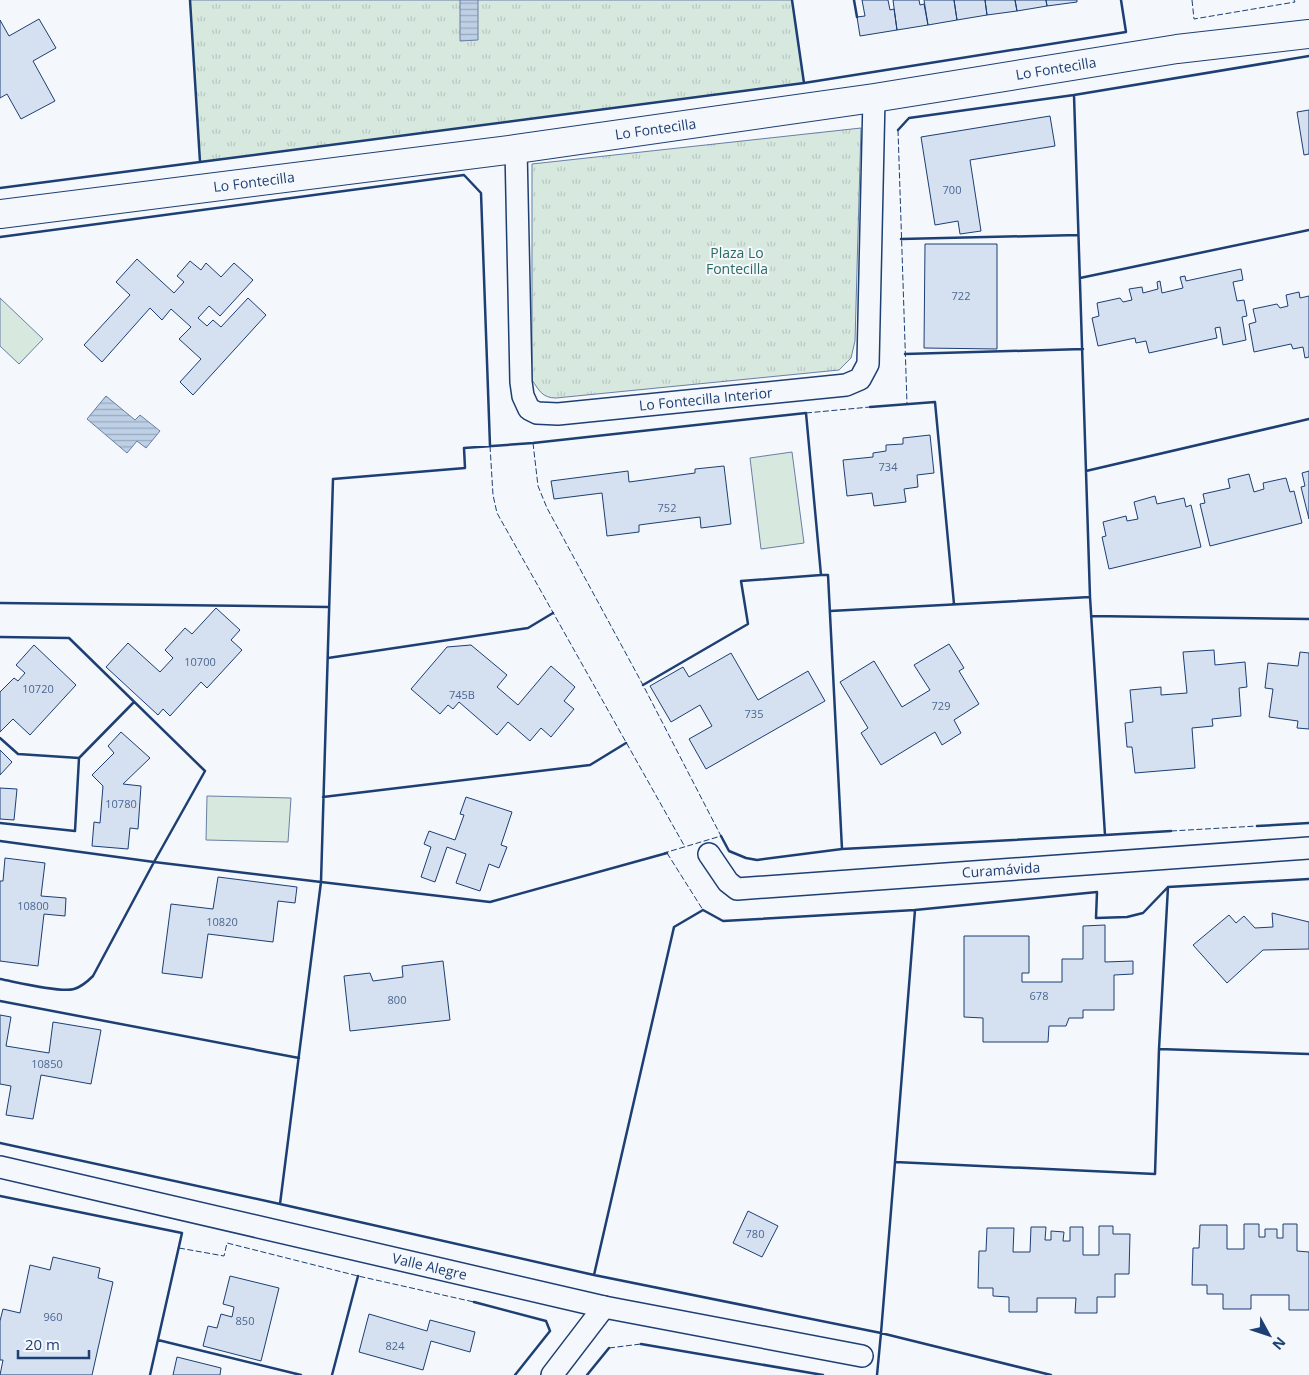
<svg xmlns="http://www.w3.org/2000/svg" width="1309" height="1375" viewBox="0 0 1309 1375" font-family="'Open Sans',sans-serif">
  <defs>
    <pattern id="park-tufts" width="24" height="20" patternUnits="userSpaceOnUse" patternTransform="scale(1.25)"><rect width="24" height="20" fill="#d7e8df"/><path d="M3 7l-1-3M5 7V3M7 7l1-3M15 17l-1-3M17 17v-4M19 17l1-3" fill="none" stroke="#b8c8c3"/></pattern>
    <pattern id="water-rules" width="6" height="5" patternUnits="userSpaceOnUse" patternTransform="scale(1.25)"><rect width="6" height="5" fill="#bed0e5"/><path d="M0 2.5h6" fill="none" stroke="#9aaabe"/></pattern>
  </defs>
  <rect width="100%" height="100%" fill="#f4f7fb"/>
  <path fill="url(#park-tufts)" stroke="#687fa3" d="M190 0H792L804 83 200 162Z
    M861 128 855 341 851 358 839 370 556 398C542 398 539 390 532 380V164Z"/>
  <path fill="#d7e8df" stroke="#687fa3" d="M0 298 43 339 19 364 0 346Z
    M792 452 804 543 761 549 750 458Z
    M207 796 291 798 288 842 206 840Z"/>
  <path fill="url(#water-rules)" stroke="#687fa3" d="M460 0H478V40L460 41Z
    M106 396 135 420 140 415 160 431 146 448 137 441 127 453 87 419Z"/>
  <path fill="#d5e0f0" stroke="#1d3f73" d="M862 0H888L890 10 894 9 897 30 860 36 857 17 865 16Z
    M893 0H919L920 5 924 4 928 25 897 30Z
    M924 0H954L957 20 928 25Z
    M954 0H985L987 15 957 20Z
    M985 0H1015L1017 11 987 15Z
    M1015 0H1046L1047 6 1017 11Z
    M1046 0H1077V2L1047 6Z
    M39 19 56 48 33 61 55 101 21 119 7 94 0 98V20L9 36Z
    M1309 110V154L1304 155 1297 112Z
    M1050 116 1055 146 970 160 981 231 960 234 958 221 935 225 921 137Z
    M925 244H997V349L924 348Z
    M137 259 174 293 184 282 177 276 190 261 201 270 206 263 221 277 234 263 253 280 220 316 209 306 198 318 207 326 213 320 221 327 248 298 266 315 193 395 180 382 201 359 179 339 191 327 171 309 162 320 150 308 102 362 84 345 130 295 116 282Z
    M1241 269 1243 280 1233 282 1237 301 1244 300 1247 316 1242 317 1246 340 1223 345 1220 327 1215 328 1217 338 1149 353 1146 341 1136 343 1135 338 1098 346 1092 318 1099 316 1097 303 1120 298 1123 302 1132 300 1129 289 1142 287 1143 293 1158 289 1157 282 1160 281 1162 293 1183 288 1180 277 1185 276 1186 281Z
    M1299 292 1300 298 1309 296V357L1305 358 1303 347 1293 349 1291 344 1254 352 1249 324 1256 322 1253 309 1277 304 1280 308 1288 306 1286 295Z
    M930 435 934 473 917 475 918 487 904 489 906 502 874 506 872 493 847 496 843 460 873 457V453L886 451V445L903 444V438Z
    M724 466 731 524 701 528 700 517 639 525V532L607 536 602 493 554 499 551 481 628 471 629 482 695 473V469Z
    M1309 471V519L1301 487 1305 486 1302 473Z
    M1249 474 1254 492 1264 489 1263 483 1286 478 1290 492 1294 491 1302 523 1210 546 1200 504 1205 503 1203 494 1230 488 1228 479Z
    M1155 496 1157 504 1184 498 1186 507 1191 505 1201 547 1109 569 1102 537 1106 536 1103 522 1126 516 1127 521 1138 519 1134 502Z
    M216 608 240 630 231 640 242 650 207 688 201 682 170 716 163 709 158 715 106 667 128 643 160 672 173 658 165 650 185 628 192 634Z
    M949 644 964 668 959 671 979 704 954 720 961 733 942 745 935 732 881 765 861 733 868 728 840 682 874 661 902 707 930 690 914 665Z
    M34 645 76 685 30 735 13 719 0 732V692L14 678 18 681 25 673 16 665Z
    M471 645 507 675 497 687 518 705 551 666 575 687 564 701 574 709 551 737 541 728 530 741 508 722 497 735 459 702 453 709 448 705 440 714 411 689 447 647Z
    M1214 650 1215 665 1245 662 1247 687 1239 688 1241 716 1212 719 1213 726 1192 728 1195 768 1135 773 1132 747H1127L1125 723 1133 722 1130 690 1161 687V695L1187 693 1183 652Z
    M1300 652 1309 653V729L1297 728 1298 721 1269 717 1273 689 1265 688 1268 663 1298 666Z
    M731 653 758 700 808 671 825 701 706 769 689 739 712 726 700 705 671 722 650 686 683 667 689 677Z
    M121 732 150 758 123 784 141 786 138 829 130 828 128 849 92 846 94 822 100 823 103 786 92 775 114 753 108 746Z
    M0 750 12 762 0 775Z
    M0 788 17 789 14 820 0 819Z
    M466 797 512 812 501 845 507 847 499 868 489 864 480 891 456 883 466 854 447 847 435 882 421 877 431 847 424 844 429 831 455 840 464 815 460 814Z
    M5 858 45 863 41 896 66 898 65 916 44 914 38 966 0 961V881H3Z
    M218 877 297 887 295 903 278 901 273 942 208 934 202 978 162 973 171 904 213 909Z
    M1272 913 1309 922V949L1263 950 1227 983 1193 945 1229 915 1236 923 1244 916 1255 928 1273 927Z
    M1105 925V962L1133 961V974L1114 975V1010H1083V1018H1069L1066 1026H1049L1048 1042H983V1018L964 1017V936H1029V973H1022V982H1062V959H1083V926Z
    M443 961 450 1020 350 1031 344 976 370 973 373 981 403 977 402 966Z
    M0 1015 11 1017 6 1046 49 1053 53 1022 101 1030 91 1084 41 1075 33 1119 6 1115 11 1086 0 1084Z
    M748 1211 778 1226 762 1257 733 1243Z
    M1244 1224H1259V1237H1265V1229H1277V1238H1283V1224H1297V1251L1309 1252V1310H1289V1295H1251V1309H1223V1294H1207V1285H1192L1193 1248H1199L1200 1225H1227V1249H1244Z
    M1099 1226H1113V1234H1130L1129 1274H1115V1297H1097V1313H1075L1076 1298H1037V1312H1009V1297L993 1296V1288H978L979 1251H986L987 1228H1014L1013 1252H1030L1031 1227H1046L1045 1240H1051V1231L1064 1232 1063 1241H1070V1227H1083V1255H1099Z
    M53 1257 100 1268 98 1278 113 1282 92 1375H0L3 1360H0V1321L3 1309 20 1313 30 1265 50 1270Z
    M230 1276 279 1288 261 1361 203 1346 208 1326 217 1328 221 1314 232 1317 234 1307 223 1304Z
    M369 1314 427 1331 430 1320 475 1332 470 1352 431 1341 423 1370 359 1352Z
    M177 1357 221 1368 220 1375H173Z"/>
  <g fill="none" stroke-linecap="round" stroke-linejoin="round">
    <defs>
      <g id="street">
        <path id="s1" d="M516 149 521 382 523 396 529 409 537 413 558 414 846 385 860 379 868 364 874 98"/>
        <path id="s2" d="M709 854 728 882 737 889 1309 848"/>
        <path id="s3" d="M0 1167 604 1307 862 1356"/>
        <path d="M552 1375 604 1307"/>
      </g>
      <g id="secondary">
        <path id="s4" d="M0 214 516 149 874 98 1177 49 1309 34"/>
      </g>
    </defs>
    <use href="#street" stroke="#1d3f73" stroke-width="24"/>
    <use href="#secondary" stroke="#1d3f73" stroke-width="30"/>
    <use href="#street" stroke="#f4f7fb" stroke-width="21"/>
    <use href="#secondary" stroke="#f4f7fb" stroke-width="28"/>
    <path stroke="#1d3f73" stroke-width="1" stroke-dasharray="6 2.5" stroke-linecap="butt" d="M1192 0 1194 19 1295 2 1294 0
      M898 130 907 404
      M806 413 870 407
      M533 443 538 486 547 508 643 685 721 836 664 853
      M490 446 493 495 497 513 685 847
      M1171 831 1257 826
      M667 853 703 910
      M179 1248 224 1256 227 1243 358 1276 474 1302
      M609 1348 641 1344"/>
    <path stroke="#1d3f73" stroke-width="2.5" d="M190 0 200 162 804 83 792 0
      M854 0 857 17
      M804 83 1126 32 1121 0
      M1074 95 1309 56
      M898 130 909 118 1074 95 1090 597
      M0 188 200 162
      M0 237 464 175 481 193 490 446
      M901 239 1078 235
      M1080 278 1309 230
      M905 354 1083 349
      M870 407 935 402 954 604
      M1086 471 1309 419
      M0 603 329 607
      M830 611 1090 597 1105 835 842 849
      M1091 616 1309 619
      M0 637 69 638 205 771 154 862 0 841
      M328 658 528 628 553 613
      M643 685 748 624 741 581 821 575
      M0 738 18 754 79 758
      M323 797 590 765 626 743
      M0 823 75 831 79 758 134 702
      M1257 826 1309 823
      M1105 835 1171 831
      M667 853 490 902 321 882 280 1204 594 1275 674 927 703 910 723 921 915 910 895 1162
      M1168 887 1309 879
      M915 910 1097 892 1096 918 1127 917 1143 913 1168 887 1159 1049
      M0 979C16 982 60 993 74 989 81 987 88 981 93 976L154 862 321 882 333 479 465 468 464 448 533 443 806 413 821 575H828L842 849 757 860 746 858 729 851 721 836
      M0 1001 299 1058
      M0 1143 280 1204
      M0 1196 182 1233 150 1375
      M594 1275 881 1333 895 1162 1155 1174 1159 1049 1309 1054
      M474 1302 546 1321 550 1331 515 1375
      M158 1340 301 1375
      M641 1344 823 1375
      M332 1375 358 1276
      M587 1375 609 1348
      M877 1375 881 1333 1051 1375"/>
  </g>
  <g text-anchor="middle" stroke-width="4" stroke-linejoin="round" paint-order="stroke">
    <g font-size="11" fill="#4b6792">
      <text x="952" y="194">700</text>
      <text x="961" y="300">722</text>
      <text x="888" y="471">734</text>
      <text x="667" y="512">752</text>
      <text x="200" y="666">10700</text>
      <text x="38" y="693">10720</text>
      <text x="462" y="699">745B</text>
      <text x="941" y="710">729</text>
      <text x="754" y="718">735</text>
      <text x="121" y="808">10780</text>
      <text x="33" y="910">10800</text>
      <text x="222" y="926">10820</text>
      <text x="1039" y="1000">678</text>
      <text x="397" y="1004">800</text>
      <text x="47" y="1068">10850</text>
      <text x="755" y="1238">780</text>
      <text x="53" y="1321">960</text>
      <text x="245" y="1325">850</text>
      <text x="395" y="1350">824</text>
    </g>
    <g font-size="14" fill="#1d3f73" stroke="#f4f7fb">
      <text dy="5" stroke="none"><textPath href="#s4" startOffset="1066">Lo Fontecilla</textPath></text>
      <text dy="5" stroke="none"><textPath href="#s4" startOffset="661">Lo Fontecilla</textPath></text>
      <text dy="5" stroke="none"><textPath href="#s4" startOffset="256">Lo Fontecilla</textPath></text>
      <text dy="5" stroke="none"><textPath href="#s1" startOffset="440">Lo Fontecilla Interior</textPath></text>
      <text dy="5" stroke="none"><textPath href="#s2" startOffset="310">Curamávida</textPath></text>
      <text dy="5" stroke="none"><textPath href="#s3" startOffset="441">Valle Alegre</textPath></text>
    </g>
    <g font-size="14" fill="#2c6c60" stroke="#f4f7fb">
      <text x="737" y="258">Plaza Lo<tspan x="737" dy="16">Fontecilla</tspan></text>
    </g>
  </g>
  <g transform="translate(1269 1335) rotate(130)" stroke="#f4f7fb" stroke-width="4" paint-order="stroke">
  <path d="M0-4L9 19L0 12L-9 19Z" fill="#1d3f73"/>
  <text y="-8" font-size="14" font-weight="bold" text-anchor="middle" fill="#1d3f73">N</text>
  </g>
  <path d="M18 1350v8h71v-8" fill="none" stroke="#1d3f73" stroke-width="2.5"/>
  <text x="25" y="1350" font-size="15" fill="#1d3f73" stroke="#f4f7fb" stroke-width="4" paint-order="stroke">20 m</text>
</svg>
